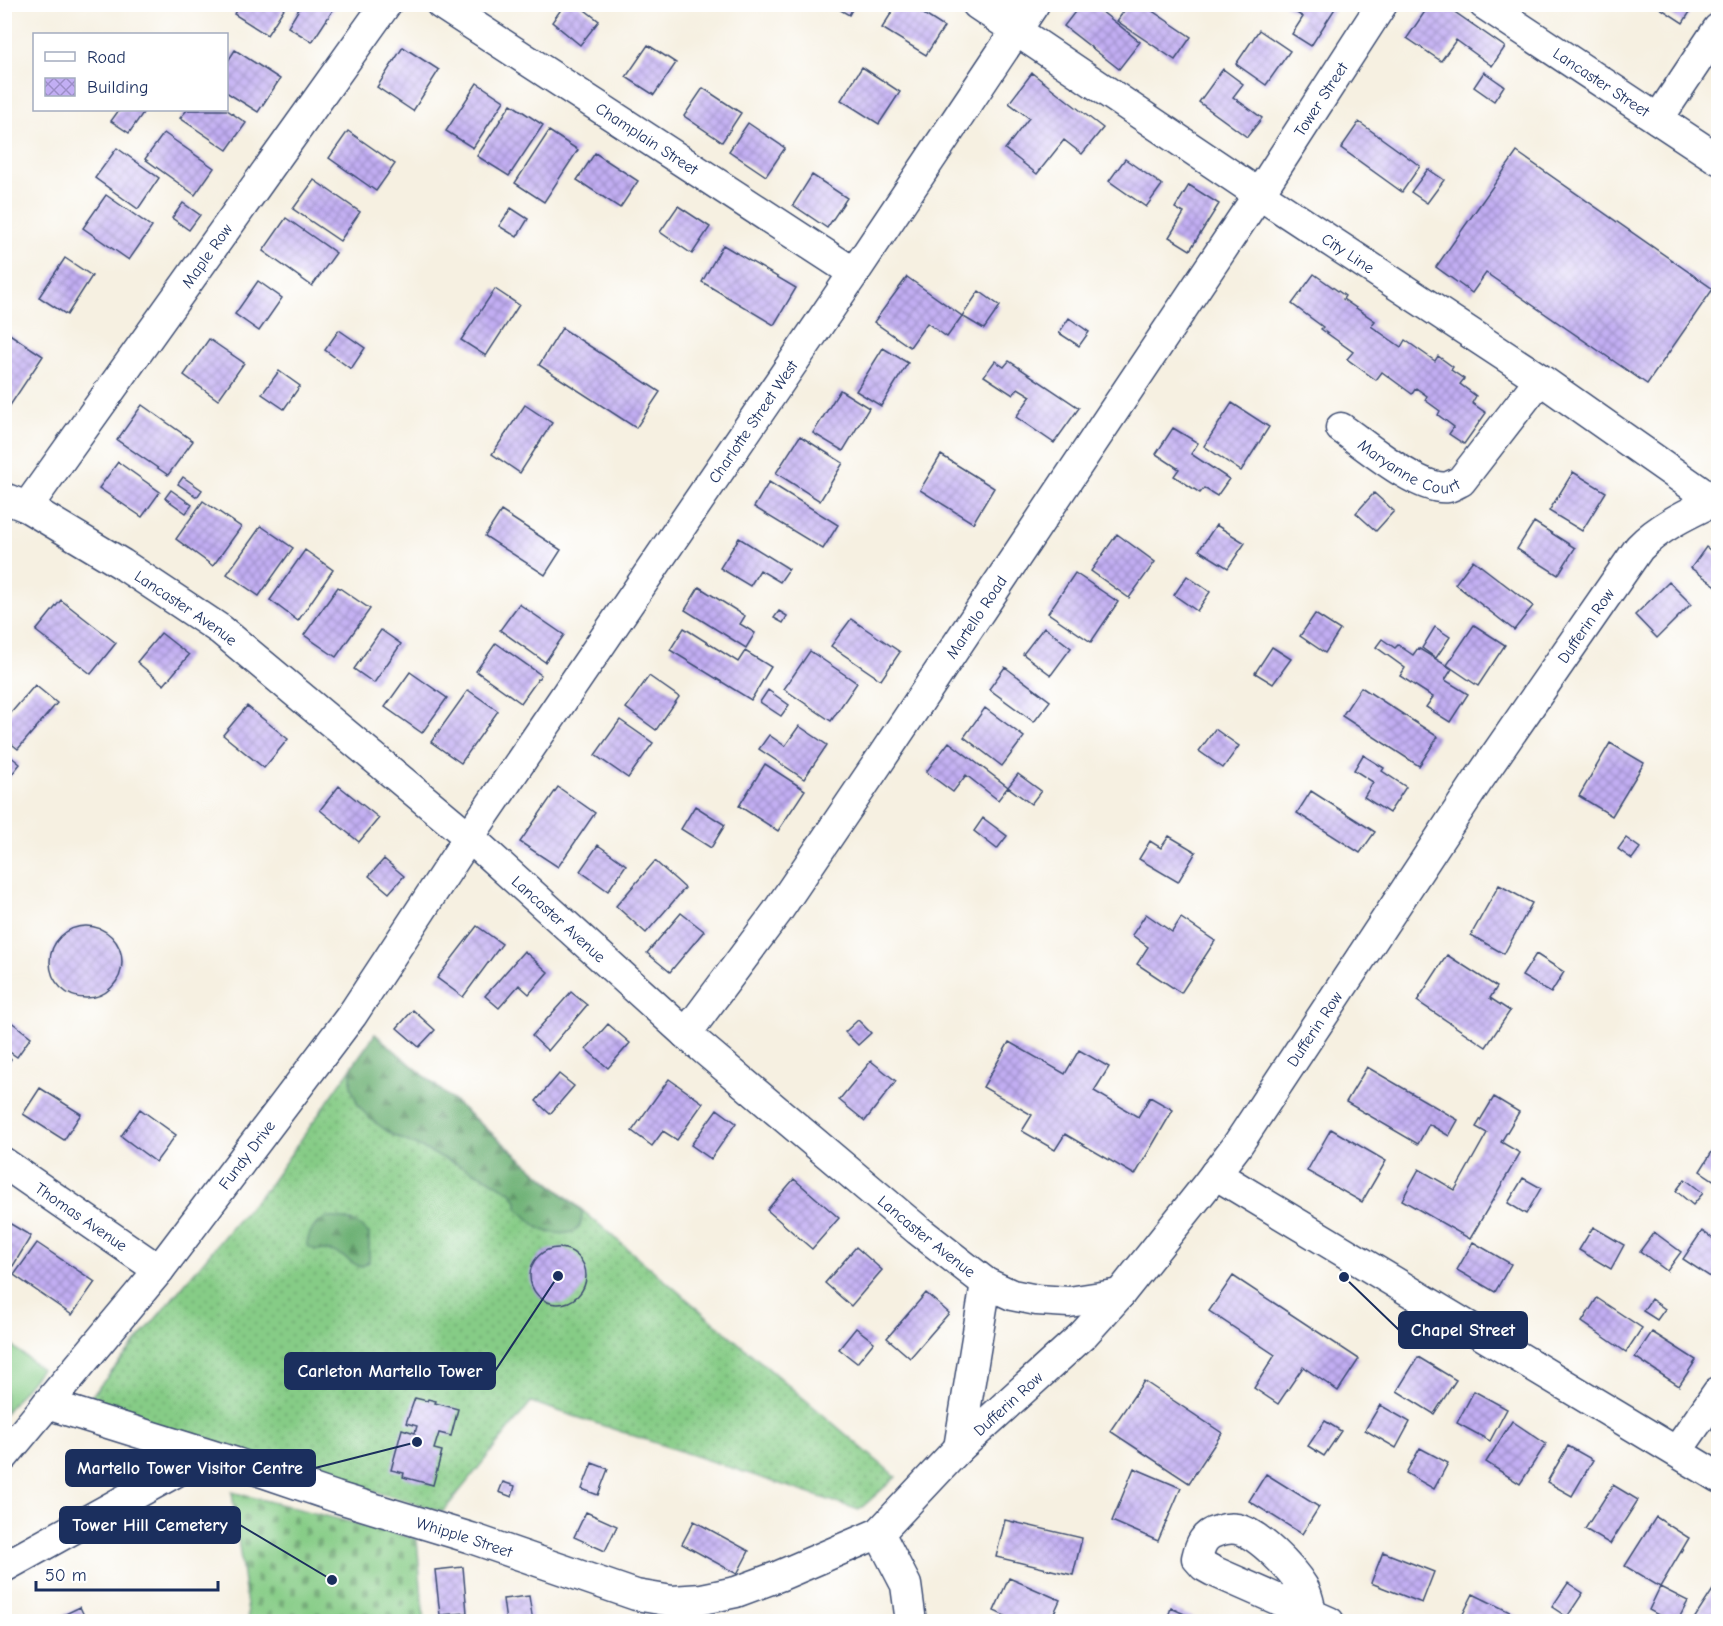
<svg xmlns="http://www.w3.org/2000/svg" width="1723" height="1626" viewBox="0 0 1723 1626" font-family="'Comic Neue',sans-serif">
  <defs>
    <pattern id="grass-dots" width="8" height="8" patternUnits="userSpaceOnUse" patternTransform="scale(1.5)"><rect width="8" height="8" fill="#86cc86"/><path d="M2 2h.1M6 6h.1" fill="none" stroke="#6da671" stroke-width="1.8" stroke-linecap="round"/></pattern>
    <pattern id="forest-firs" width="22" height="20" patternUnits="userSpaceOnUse" patternTransform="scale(1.5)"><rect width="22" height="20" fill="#6cb073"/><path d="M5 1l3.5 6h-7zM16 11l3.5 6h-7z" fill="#589062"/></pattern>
    <pattern id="cemetery-stones" width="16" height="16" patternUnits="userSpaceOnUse" patternTransform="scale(1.5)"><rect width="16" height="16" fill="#86cc86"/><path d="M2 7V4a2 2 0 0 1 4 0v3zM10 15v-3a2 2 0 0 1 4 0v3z" fill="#6da671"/></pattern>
    <pattern id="building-cross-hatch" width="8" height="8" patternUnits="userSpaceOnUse" patternTransform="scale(1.5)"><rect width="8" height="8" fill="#c2aef3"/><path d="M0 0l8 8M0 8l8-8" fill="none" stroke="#9d8ec8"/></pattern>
  </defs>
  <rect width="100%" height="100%" fill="#fff"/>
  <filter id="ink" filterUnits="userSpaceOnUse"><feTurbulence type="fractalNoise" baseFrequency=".0167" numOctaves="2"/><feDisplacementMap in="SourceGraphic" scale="12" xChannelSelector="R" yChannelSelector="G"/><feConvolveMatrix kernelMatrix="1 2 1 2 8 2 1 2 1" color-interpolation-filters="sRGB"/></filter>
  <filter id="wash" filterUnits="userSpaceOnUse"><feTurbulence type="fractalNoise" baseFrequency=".008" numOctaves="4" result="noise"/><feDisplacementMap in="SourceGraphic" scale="24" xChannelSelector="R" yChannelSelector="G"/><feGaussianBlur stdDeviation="1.35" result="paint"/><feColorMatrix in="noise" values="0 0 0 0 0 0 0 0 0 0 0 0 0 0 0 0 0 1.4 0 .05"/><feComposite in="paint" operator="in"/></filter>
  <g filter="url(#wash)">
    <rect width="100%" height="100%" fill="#f6f0e1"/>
    <path fill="url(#grass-dots)" stroke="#507e72" stroke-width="1.5" d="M375 1034 896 1477 859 1510 531 1402 443 1512 107 1413 89 1399 235 1223 267 1188Z"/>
    <path fill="url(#forest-firs)" stroke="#447068" stroke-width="1.5" d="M375 1034 582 1211C582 1217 582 1225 577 1229 569 1237 547 1233 539 1228 531 1222 524 1214 517 1208V1201L512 1193 487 1178 393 1135 370 1119 358 1105 351 1087V1068Z
      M326 1218C342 1217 358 1221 369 1234V1262L361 1267C351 1263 341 1253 330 1251 321 1249 315 1252 307 1246 307 1234 315 1223 326 1218Z"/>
    <path fill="url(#cemetery-stones)" stroke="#507e72" stroke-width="1.5" d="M232 1492 417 1539 424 1621H249Z"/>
    <path fill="#86cc86" stroke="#507e72" stroke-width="1.5" d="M5 1340 41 1369 5 1413Z"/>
    <g id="blocks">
      <path fill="url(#building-cross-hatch)" d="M240 4H287L267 35 234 14Z
        M302 4H337L312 42 288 27Z
        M565 4H577L599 21 580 45 552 22Z
        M830 4H855L849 15Z
        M897 4H908L944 27 926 55 882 28Z
        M1081 4H1092L1140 42 1119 69 1064 26Z
        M1283 4H1331L1336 7 1311 46 1292 34 1303 17Z
        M1430 4H1443L1505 47 1492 66 1456 40 1441 61 1407 38Z
        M1654 4H1695L1683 23Z
        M1128 5H1150L1148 8 1191 37 1175 60 1117 21Z
        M1259 30 1290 51 1266 85 1236 64Z
        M648 45 676 63 654 95 626 77Z
        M403 47 439 70 413 111 377 87Z
        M235 50 280 79 258 112 226 92V64Z
        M862 67 900 92 879 124 841 100Z
        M1223 69 1243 84 1233 97 1262 118 1247 137 1199 102Z
        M1484 72 1504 86 1494 101 1474 87Z
        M1032 73 1103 128 1082 154 1064 140 1037 174 1005 149 1029 118 1009 103Z
        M477 83 504 101 473 148 446 131Z
        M703 88 741 113 722 142 684 116Z
        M511 104 543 125 509 176 477 156Z
        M119 110H145L129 133 111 121Z
        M187 110H227L246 123 227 150 180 118Z
        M1359 122 1420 166 1402 192 1341 148Z
        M748 123 785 148 766 176 729 151Z
        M348 131 395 164 376 191 329 158Z
        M549 131 578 150 544 202 515 183Z
        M164 133 214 168 195 195 145 159Z
        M117 148 159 178 138 209 95 178Z
        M1517 152 1713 289 1647 384 1486 273 1472 293 1436 267Z
        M595 153 638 181 620 208 577 180Z
        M1125 159 1162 185 1146 207 1109 181Z
        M1428 169 1444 180 1427 203 1411 192Z
        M812 175 847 198 827 228 793 205Z
        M314 180 360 212 340 241 293 209Z
        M1189 185 1219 204 1190 250 1169 237 1184 213 1175 208Z
        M106 195 152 227 129 260 83 228Z
        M183 203 200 215 189 230 172 218Z
        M678 206 710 227 692 254 660 232Z
        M511 208 528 219 517 237 499 226Z
        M286 218 336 253 312 286 263 251Z
        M723 245 796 288 774 325 702 282Z
        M65 258 92 276 67 315 39 297Z
        M1314 274 1345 296 1343 299 1375 321 1371 326 1401 347 1405 340 1435 361 1438 356 1453 367 1451 370 1464 379 1460 384 1476 396 1472 403 1486 413 1464 444 1449 434 1454 427 1438 415 1440 411 1425 400 1427 396 1416 388 1412 394 1382 372 1376 380 1347 359 1353 352 1321 329 1323 327 1292 304Z
        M907 277 962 316 947 337 927 323 910 347 874 322Z
        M258 281 282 298 259 331 235 314Z
        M495 289 519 305 486 356 461 340Z
        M979 291 1000 306 984 329 962 316Z
        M1069 318 1089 332 1079 346 1059 333Z
        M562 328 660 392 636 428 539 365Z
        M339 330 365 348 351 369 325 350Z
        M5 331 43 356 5 413Z
        M209 339 244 363 218 400 184 375Z
        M883 348 908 363 881 406 856 391Z
        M995 361 1004 367 1009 361 1079 408 1054 443 1016 417 1031 396 1018 388 1013 395 984 376Z
        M279 371 300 386 284 409 262 394Z
        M840 390 869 408 843 451 813 433Z
        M1232 403 1269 427 1241 471 1204 446Z
        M142 405 193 441 168 475 117 440Z
        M525 405 552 423 520 473 492 454Z
        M1173 428 1198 443 1191 454 1229 479 1217 496 1204 488 1200 493 1174 476 1179 469 1156 454Z
        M800 436 843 463 820 501 776 473Z
        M941 455 994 488 973 523 920 490Z
        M118 462 160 492 142 517 99 488Z
        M1573 472 1606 492 1582 531 1549 511Z
        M183 477 202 490 197 497 178 484Z
        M769 482 838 525 823 549 754 507Z
        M171 490 192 505 186 513 165 498Z
        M1374 493 1394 511 1376 531 1356 513Z
        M203 501 241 527 213 566 176 539Z
        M501 511 561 550 545 575 485 536Z
        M1534 522 1575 548 1558 575 1517 549Z
        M1216 525 1245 543 1228 568 1199 550Z
        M261 526 293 548 259 596 227 574Z
        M1117 534 1155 562 1129 598 1091 571Z
        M739 538 789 569 780 582 760 570 750 586 720 568Z
        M1706 547 1718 556V587L1691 568Z
        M305 550 333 570 298 621 270 600Z
        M1473 560 1533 606 1514 630 1455 584Z
        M1075 573 1118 602 1091 642 1048 613Z
        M1187 576 1210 592 1197 611 1174 595Z
        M1669 582 1691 604 1657 638 1635 615Z
        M338 587 370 609 336 657 304 635Z
        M699 587 745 616 740 624 755 633 746 648 685 610Z
        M61 600 116 643 91 674 36 631Z
        M519 604 564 635 545 662 500 630Z
        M779 611 787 616 783 623 774 618Z
        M1315 614 1340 630 1325 653 1300 636Z
        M851 619 900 652 881 680 831 646Z
        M1474 625 1505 645 1478 686 1447 665Z
        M1044 627 1071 648 1051 675 1023 654Z
        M1435 627 1450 637 1436 658 1422 648Z
        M684 628 738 662 745 651 771 667 751 700 670 650Z
        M381 630 401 644 374 683 354 669Z
        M161 633 189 655 164 685 137 662Z
        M1382 639 1395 648 1398 645 1413 655 1418 648 1452 669 1445 680 1468 694 1450 722 1426 707 1433 697 1400 676 1405 668 1376 647Z
        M496 643 541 675 521 703 476 671Z
        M1272 647 1291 659 1273 684 1255 673Z
        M810 651 857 683 831 721 784 689Z
        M1005 667 1050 701 1034 722 989 689Z
        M410 672 447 698 422 733 385 707Z
        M649 676 679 697 656 730 626 708Z
        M35 685 57 703 18 749 4 738V721Z
        M1361 687 1438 737 1419 766 1342 716Z
        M468 690 498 711 461 763 431 742Z
        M768 690 789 705 781 716 760 702Z
        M247 706 288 739 264 768 223 735Z
        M985 708 1024 737 1002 766 964 737Z
        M620 720 653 743 628 778 595 755Z
        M799 726 827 745 804 779 759 749 769 735 785 746Z
        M1215 729 1239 746 1223 768 1199 751Z
        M949 742 1008 787 998 800 966 775 953 792 926 772Z
        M1610 743 1644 763 1612 816 1579 796Z
        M4 751 20 764 4 784Z
        M1363 755 1384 768 1382 771 1406 787 1389 813 1364 797 1373 782 1354 770Z
        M765 764 805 790 778 831 739 806Z
        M1018 774 1041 791 1031 804 1008 787Z
        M339 786 379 818 359 842 320 810Z
        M558 787 595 813 558 867 520 842Z
        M1311 791 1375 832 1360 853 1297 813Z
        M695 806 725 825 711 848 681 829Z
        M983 818 1007 836 997 849 974 831Z
        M1169 836 1196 852 1178 882 1139 859 1150 841 1161 848Z
        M1626 838 1640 848 1632 859 1618 849Z
        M598 845 626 865 608 891 580 871Z
        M384 859 404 876 389 893 369 876Z
        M655 861 685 888 646 933 616 906Z
        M1499 885 1532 903 1504 954 1471 935Z
        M681 913 704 931 670 972 647 953Z
        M1146 914 1172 932 1181 918 1215 941 1181 993 1137 964 1148 947 1132 935Z
        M477 926 502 944 463 997 437 978Z
        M50 962a36 36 0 1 1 72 0a36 36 0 1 1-72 0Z
        M524 951 548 972 529 994 519 985 499 1008 485 996Z
        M1536 954 1564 972 1551 993 1522 976Z
        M1447 955 1497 987 1490 998 1510 1011 1486 1047 1417 1001Z
        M571 992 587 1005 548 1051 532 1036Z
        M413 1010 435 1030 419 1047 397 1028Z
        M6 1018 31 1037 17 1057 4 1048V1020Z
        M858 1020 871 1033 858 1045 845 1032Z
        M608 1024 630 1043 608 1068 586 1049Z
        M1009 1042 1065 1074 1079 1050 1109 1067 1094 1091 1138 1117 1150 1097 1173 1110 1135 1175 1065 1134 1055 1150 1022 1131 1032 1115 983 1087Z
        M4 1055 11 1059 4 1069Z
        M871 1061 896 1081 865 1121 839 1100Z
        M1367 1067 1458 1120 1449 1136 1429 1124 1418 1144 1346 1102Z
        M559 1074 574 1086 550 1114 536 1101Z
        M669 1079 703 1103 677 1140 663 1131 652 1146 632 1131Z
        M40 1088 81 1114 64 1140 23 1114Z
        M1494 1097 1519 1112 1501 1142 1520 1153 1470 1239 1402 1200 1419 1169 1455 1190 1487 1133 1476 1127Z
        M140 1109 176 1135 156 1162 121 1136Z
        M717 1109 736 1123 711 1159 691 1145Z
        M1331 1129 1386 1161 1362 1202 1307 1171Z
        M1715 1147 1718 1149V1183L1700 1171Z
        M1523 1178 1541 1188 1526 1214 1508 1203Z
        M794 1179 839 1218 812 1249 767 1210Z
        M1685 1179 1703 1193 1693 1205 1676 1191Z
        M4 1220 31 1236 13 1266 4 1261Z
        M1593 1227 1624 1245 1611 1269 1579 1250Z
        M1702 1231 1718 1242V1282L1683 1259Z
        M1654 1232 1681 1252 1667 1271 1640 1251Z
        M1473 1242 1511 1264 1495 1292 1457 1270Z
        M37 1243 95 1282 72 1315 14 1275Z
        M856 1247 882 1270 851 1306 825 1283Z
        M530 1276a28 28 0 1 1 56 0a28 28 0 1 1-56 0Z
        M1233 1276 1359 1359 1338 1391 1303 1367 1278 1404 1254 1388 1275 1355 1209 1311Z
        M926 1293 949 1313 910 1358 887 1338Z
        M1597 1298 1642 1328 1626 1352 1582 1322Z
        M1651 1299 1665 1309 1657 1320 1643 1311Z
        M856 1328 874 1342 857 1363 839 1349Z
        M1652 1332 1696 1360 1679 1386 1635 1357Z
        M1418 1357 1456 1380 1434 1414 1397 1391Z
        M1144 1381 1222 1433 1189 1483 1110 1431Z
        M1474 1391 1507 1409 1490 1441 1457 1423Z
        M415 1398 427 1401 428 1399 436 1401 435 1403 458 1409 451 1436 439 1433 434 1449 442 1451 433 1485 403 1477 404 1473 391 1470 402 1429 415 1433 417 1426 406 1423Z
        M1380 1405 1410 1422 1396 1448 1365 1430Z
        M1325 1421 1341 1431 1324 1456 1308 1446Z
        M1512 1421 1546 1444 1520 1484 1486 1462Z
        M1568 1446 1593 1460 1572 1496 1547 1482Z
        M1420 1448 1448 1463 1434 1489 1406 1473Z
        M592 1463 608 1469 598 1495 582 1489Z
        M1134 1468 1181 1488 1158 1541 1112 1521Z
        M1266 1474 1319 1507 1302 1534 1249 1501Z
        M503 1482 515 1486 512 1497 499 1492Z
        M1613 1485 1638 1500 1610 1544 1585 1529Z
        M586 1512 617 1526 605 1551 574 1537Z
        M1656 1517 1689 1538 1660 1587 1625 1566Z
        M1005 1520 1082 1538 1073 1575 996 1557Z
        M694 1521 749 1551 737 1574 682 1544Z
        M1383 1552 1434 1572 1422 1603 1371 1583Z
        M463 1567 467 1613 440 1615 435 1570Z
        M1009 1578 1060 1600 1050 1622H1018L994 1611Z
        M1718 1582V1622H1692Z
        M1568 1583 1583 1593 1567 1617 1552 1607Z
        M1660 1587 1688 1601 1677 1622H1671L1649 1610Z
        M1473 1594 1518 1616 1515 1622H1459Z
        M529 1596 533 1622H506L503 1599Z
        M80 1607 87 1622H49Z
        M1171 1608 1202 1622H1166Z"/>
    </g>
  </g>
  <g filter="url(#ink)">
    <use href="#blocks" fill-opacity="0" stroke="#3c4c72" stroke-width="1.5"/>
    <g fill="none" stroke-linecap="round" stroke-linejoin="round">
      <defs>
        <g id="minor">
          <path id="s1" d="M441 4 854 273"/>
          <path id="s2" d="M977 4 1259 194 1540 379 1718 504"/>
          <path id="s3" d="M1484 4 1718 159"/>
          <path d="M1658 119 1718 29"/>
          <path id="s4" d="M1341 428C1364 444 1420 492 1448 487 1452 486 1457 483 1461 481L1540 379"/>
          <path id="s5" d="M4 498 27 507 122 564 221 630 469 837 686 1034 918 1230 986 1283 1012 1295 1037 1300 1069 1302 1120 1294"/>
          <path id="s6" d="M27 507 386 4"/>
          <path id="s7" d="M686 1034 777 912 876 766 1259 194 1382 4"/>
          <path id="s8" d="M4 1163 159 1270"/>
          <path d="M1215 1174 1718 1477"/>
          <path id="s9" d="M47 1404 236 1463 336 1497 471 1538 636 1595 672 1601 702 1599 736 1592 779 1576 879 1533 959 1448 1083 1335 1120 1294 1206 1186 1238 1144 1477 782 1639 548C1660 526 1691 512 1718 499"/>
          <path d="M959 1448 986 1283"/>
          <path d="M1677 1451 1718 1392"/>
          <path id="s10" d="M4 1456 159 1270 352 1015 469 837 854 273 1034 4"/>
          <path d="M879 1533 906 1585 911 1622"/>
          <path d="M4 1567 206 1455"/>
          <path d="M1311 1613C1309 1604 1308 1595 1303 1587 1292 1569 1258 1533 1237 1529 1231 1528 1224 1529 1218 1531 1204 1534 1200 1545 1197 1558L1204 1566 1213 1571 1329 1622"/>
        </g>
      </defs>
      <use href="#minor" stroke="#3c4c72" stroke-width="33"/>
      <use href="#minor" stroke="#fff" stroke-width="30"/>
    </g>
  </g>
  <g text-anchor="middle" stroke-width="5" stroke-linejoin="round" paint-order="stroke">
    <g font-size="16" fill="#1b2f5e" stroke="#fff">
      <text dy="6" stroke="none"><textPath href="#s3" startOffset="141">Lancaster Street</textPath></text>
      <text dy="6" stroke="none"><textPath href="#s7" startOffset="1130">Tower Street</textPath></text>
      <text dy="6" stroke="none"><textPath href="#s1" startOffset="246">Champlain Street</textPath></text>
      <text dy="6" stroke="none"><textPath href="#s2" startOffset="447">City Line</textPath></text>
      <text dy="6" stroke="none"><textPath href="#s6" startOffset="309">Maple Row</textPath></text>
      <text dy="6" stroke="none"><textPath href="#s10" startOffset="1278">Charlotte Street West</textPath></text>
      <text dy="6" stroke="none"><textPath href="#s4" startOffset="80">Maryanne Court</textPath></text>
      <text dy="6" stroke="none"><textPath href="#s5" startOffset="213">Lancaster Avenue</textPath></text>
      <text dy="6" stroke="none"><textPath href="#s7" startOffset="508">Martello Road</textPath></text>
      <text dy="6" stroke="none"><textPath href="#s9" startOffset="2030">Dufferin Row</textPath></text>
      <text dy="6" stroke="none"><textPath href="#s5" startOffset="699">Lancaster Avenue</textPath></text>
      <text dy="6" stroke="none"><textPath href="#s9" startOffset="1544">Dufferin Row</textPath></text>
      <text dy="6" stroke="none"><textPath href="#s10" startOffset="387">Fundy Drive</textPath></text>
      <text dy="6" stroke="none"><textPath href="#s8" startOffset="94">Thomas Avenue</textPath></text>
      <text dy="6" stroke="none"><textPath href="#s5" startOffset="1185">Lancaster Avenue</textPath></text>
      <text dy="6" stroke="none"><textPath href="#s9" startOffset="1058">Dufferin Row</textPath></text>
      <text dy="6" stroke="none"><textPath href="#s9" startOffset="438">Whipple Street</textPath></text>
    </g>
  </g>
  <path fill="none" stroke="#1b2f5e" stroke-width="2" d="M1344 1277L1399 1330M558 1276L495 1371M417 1442L315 1468M332 1580L240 1525"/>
  <g fill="#1b2f5e" stroke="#fff" stroke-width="2">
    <circle cx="1344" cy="1277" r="6"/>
    <circle cx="558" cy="1276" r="6"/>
    <circle cx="417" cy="1442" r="6"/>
    <circle cx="332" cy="1580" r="6"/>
  </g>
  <g fill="#1b2f5e" stroke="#1b2f5e" stroke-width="2">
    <rect x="1399" y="1312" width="128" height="36" rx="6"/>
    <rect x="285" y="1353" width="210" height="36" rx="6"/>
    <rect x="66" y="1450" width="249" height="36" rx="6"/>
    <rect x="60" y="1507" width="180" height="36" rx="6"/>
  </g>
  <g font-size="18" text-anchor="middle" font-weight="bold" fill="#fff">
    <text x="1463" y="1336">Chapel Street</text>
    <text x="390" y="1377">Carleton Martello Tower</text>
    <text x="190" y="1474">Martello Tower Visitor Centre</text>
    <text x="150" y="1531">Tower Hill Cemetery</text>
  </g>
  <rect width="1723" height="1626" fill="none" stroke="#fff" stroke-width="24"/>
  <rect x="33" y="33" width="195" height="78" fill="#ffffff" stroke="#a4acbf" stroke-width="1.5"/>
  <rect x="45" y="52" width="30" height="9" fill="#ffffff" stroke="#a4acbf" stroke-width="1.5"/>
  <text x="87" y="63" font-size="18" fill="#1b2f5e">Road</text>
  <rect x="45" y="78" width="30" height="18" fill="url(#building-cross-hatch)" stroke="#a4acbf" stroke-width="1.5"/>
  <text x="87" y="93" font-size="18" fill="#1b2f5e">Building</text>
  <path d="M36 1581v9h182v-9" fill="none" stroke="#1b2f5e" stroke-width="3"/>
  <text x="45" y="1581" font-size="18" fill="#1b2f5e" stroke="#ffffff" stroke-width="4.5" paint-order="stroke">50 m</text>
</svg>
